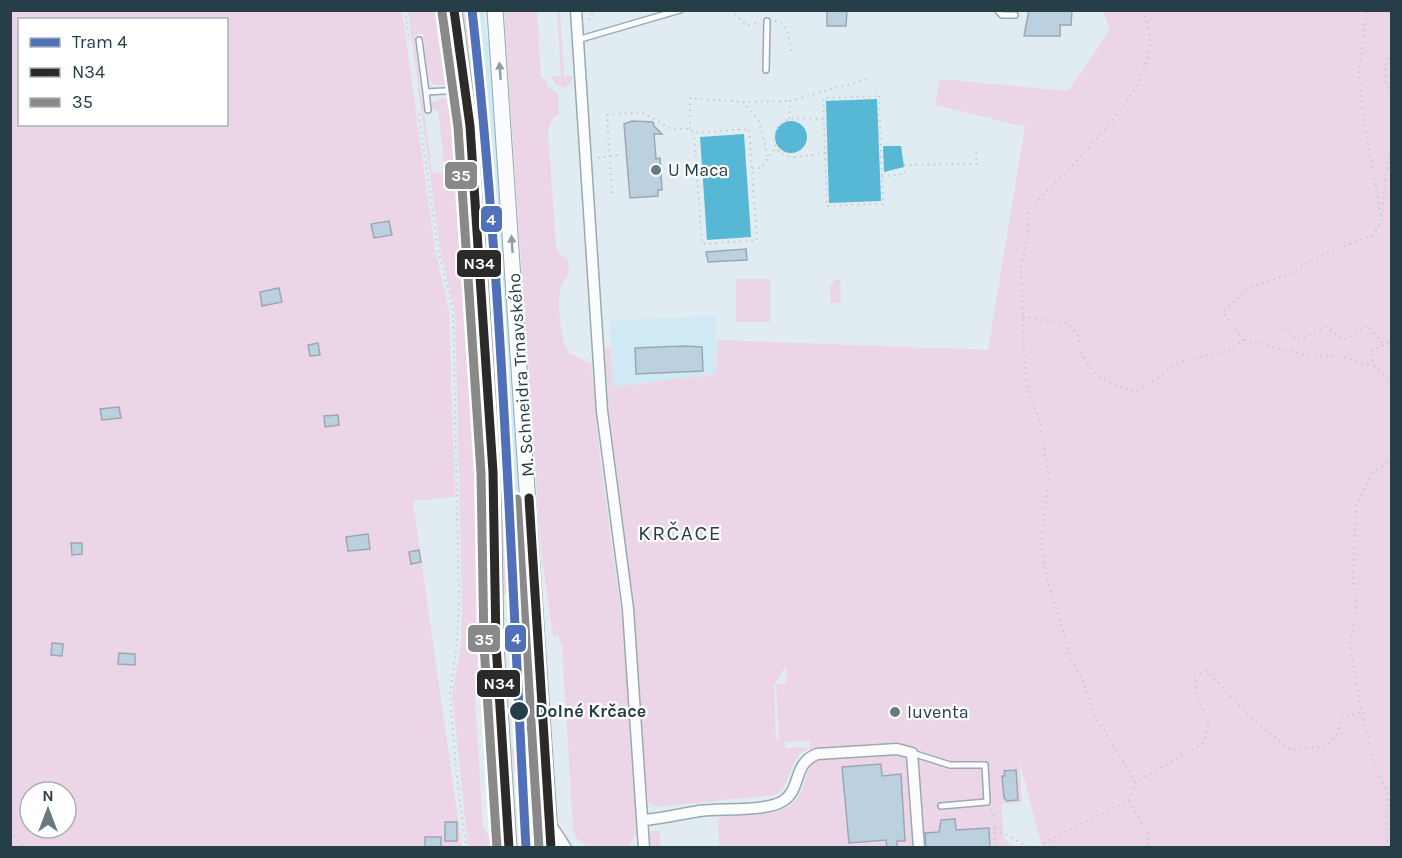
<svg xmlns="http://www.w3.org/2000/svg" width="1402" height="858" viewBox="0 0 1402 858" font-family="Karla,sans-serif">
  <rect width="100%" height="100%" fill="#e0ecf2"/>
  <path fill="#cfeaf5" d="M469 11H483L491 54 527 592 522 593 529 730 516 731 503 481Z
    M716 316V374L613 387 610 321Z
    M532 748 537 842 530 846 525 844 522 835 516 749Z"/>
  <path fill="#edd5e8" fill-rule="evenodd" d="M10 11H402L435 249 449 311 455 497 413 501 462 847H11ZM20 20H226V124H20ZM30 792H66V828H30Z
    M408 11H441L449 44 452 78 444 85H434L428 78 423 34 414 35 432 173 445 172 438 110 431 109 432 103 442 98 455 99 461 118 485 493V649L475 700 483 826 495 847H468L452 694 461 645 462 609 455 312 440 250Z
    M504 11H537L541 78H545L548 87 558 94 559 114 552 119 548 130 556 246 559 253 568 260C571 280 565 275 560 291 557 304 561 343 569 353L591 364 592 371 600 458 624 634 637 822 636 834 628 847C607 847 580 854 573 830L562 646 558 635 553 636 541 551Z
    M557 11H560L564 76H573L571 83 564 88 555 84 552 77 561 76Z
    M1103 11H1391V847H1042L1019 759 1022 802 1001 804 1004 839 1016 847H719L718 819C752 803 791 831 805 780 808 768 811 761 810 748 787 756 794 783 775 795L655 807 648 802 628 563 608 408 605 348 611 347 613 387 716 374 717 340 988 350 1025 127 935 105 940 79 1068 91 1110 30ZM786 665 787 683 776 684 779 743 776 738 774 685ZM810 741V747L786 748 784 742Z
    M468 13 478 111 463 14Z
    M736 279H770V322H736Z
    M835 279 840 280 841 302 831 304 830 287Z
    M501 481H503L508 594H502Z
    M532 748H537L541 828 537 842Z
    M511 749H516L517 793Z
    M652 831H659L661 847H651L650 833Z"/>
  <path fill="#57b8d5" d="M877 99 881 201 829 203 826 101Z
    M775 137a16 16 0 1 1 32 0a16 16 0 1 1-32 0Z
    M744 134 751 237 707 240 700 137Z
    M883 146H901L904 167 884 172Z"/>
  <path fill="#bcd1e0" stroke="#9ba8b1" stroke-width="1.5" d="M827 10H847L846 26H827Z
    M1029 10H1072L1071 25H1060V36H1024Z
    M632 121 653 122 654 126 662 134H654L656 159 660 158 662 190H658V196L630 198 624 124Z
    M389 221 392 235 374 238 371 224Z
    M746 249 747 260 708 262 706 252Z
    M279 288 282 302 262 306 260 292Z
    M318 343 320 355 310 356 308 345Z
    M684 346 702 347 703 371 636 374 635 348Z
    M119 407 121 418 102 420 100 409Z
    M338 415 339 425 325 427 324 416Z
    M368 534 370 549 348 551 346 537Z
    M71 543H82V554L72 555Z
    M419 550 421 562 411 564 409 552Z
    M52 643 63 644 62 656 51 655Z
    M119 653 135 654V665L118 664Z
    M881 764 882 776 901 774 905 841H897V848H887L886 840 849 843 842 767Z
    M1016 770 1018 800 1007 801 1004 798 1002 776H1005L1004 771Z
    M955 819 956 830 989 828 990 848H926L925 833 939 832 941 820Z
    M445 822H457V841H445Z
    M425 837H441V848H425Z"/>
  <g fill="none" stroke-linecap="round" stroke-linejoin="round">
    <defs>
      <path id="lane" d="M997 10 1002 15H1015
        M419 40 426 92
        M577 40 680 10
        M766 70 767 21
        M428 110 426 92 462 90
        M912 753 950 765H985L987 802 941 806"/>
      <path id="street" d="M576 10 602 411 628 609 644 848
        M644 820C663 818 680 814 699 811 721 808 765 812 783 801 802 789 792 764 817 754L897 749 912 753 919 848
        M551 825 566 848"/>
      <path id="secondary" d="M454 10 470 126 486 366 493 472 496 644 509 848
        M495 10 551 848"/>
    </defs>
    <use href="#lane" stroke="#9aaab1" stroke-width="8"/>
    <use href="#street" stroke="#9aaab1" stroke-width="13"/>
    <use href="#secondary" stroke="#9aaab1" stroke-width="17"/>
    <path stroke="#c3cbce" stroke-width="2" stroke-dasharray="1.5 4.5" stroke-linecap="butt" d="M405 10 409 40
      M730 10 747 25 758 23
      M589 20 594 10
      M775 21 781 22 788 32 791 51
      M1392 53C1382 66 1382 81 1392 93
      M879 96 883 204 827 206 823 98Z
      M743 102 790 101
      M419 114 438 250 453 310 459 604 457 644 450 694 456 769 466 848
      M789 119 790 101 867 79
      M823 119C813 119 801 117 790 119 772 123 767 151 788 156 798 159 814 154 825 153
      M690 129V98L743 102 759 121 768 158
      M598 158 618 155
      M752 168H761L776 147
      M882 177 905 173V165L977 164 976 149
      M612 193 607 115 642 112 671 129H690L694 133 749 129 757 240 702 244 694 133
      M1382 217 1385 180 1392 146
      M1023 317 1066 323 1078 334C1082 371 1102 382 1136 392L1183 361 1228 351 1244 340 1302 354 1342 357 1374 366 1370 351 1392 342
      M1285 329 1298 341 1326 327 1343 340 1368 326 1384 344
      M1243 340 1223 312 1249 287 1284 276 1331 251 1372 236 1382 220 1364 123 1359 71 1367 10
      M1374 366 1392 382
      M1136 782 1093 713 1083 681 1071 658 1047 578 1041 543 1049 477 1039 418 1027 390 1024 352 1021 265 1027 241 1028 211C1065 170 1148 100 1150 42 1150 32 1146 20 1144 10
      M1129 801 1148 835V848
      M991 809 994 814 995 848
      M995 829 1030 848
      M10 830 23 848
      M1040 848 1043 843 1129 801 1136 782 1203 743 1209 723 1196 694 1195 675 1207 671 1253 720 1291 750 1327 746 1337 734 1342 717 1362 712
      M1388 848 1386 825 1388 796 1372 755 1358 694 1350 643 1357 608 1353 576 1356 507 1372 473 1392 460"/>
    <use href="#lane" stroke="#fafcfd" stroke-width="5"/>
    <use href="#street" stroke="#fafcfd" stroke-width="10"/>
    <use href="#secondary" stroke="#fafcfd" stroke-width="15"/>
    <defs>
      <path id="bus-1" d="M454 10 470 126 493 472 496 644 509 848
        M529 498 551 848"/>
      <path id="bus-2" d="M442 12 458 127 481 473 484 645 497 848
        M517 499 539 848"/>
    </defs>
    <use href="#bus-1" stroke="#fff" stroke-width="14"/>
    <use href="#bus-2" stroke="#fff" stroke-width="14"/>
    <use href="#bus-1" stroke="#2b2a29" stroke-width="9"/>
    <use href="#bus-2" stroke="#898989" stroke-width="9"/>
    <defs>
      <path id="tram-1" d="M472 10C503 288 511 569 526 848"/>
    </defs>
    <use href="#tram-1" stroke="#fff" stroke-width="14"/>
    <use href="#tram-1" stroke="#5071b9" stroke-width="9"/>
  </g>
  <defs><path id="oneway-solid" d="M-6-.8H1V-3.2L6.5 0L1 3.2V.8H-6Z" transform="scale(1.5)"/></defs>
  <g fill="#909da2">
    <use href="#oneway-solid" transform="translate(500 71) rotate(-94)"/>
    <use href="#oneway-solid" transform="translate(512 244) rotate(-94)"/>
  </g>
  <g fill="#677b83" stroke="#fff" stroke-width="2">
    <circle cx="656" cy="170" r="6"/>
    <circle cx="895" cy="712" r="6"/>
  </g>
  <circle fill="#263e47" stroke="#fff" stroke-width="2" cx="519" cy="711" r="10"/>
  <g text-anchor="middle" stroke-width="4.5" stroke-linejoin="round" paint-order="stroke">
    <g font-size="18" fill="#263e47" stroke="#fff" text-anchor="start">
      <text x="668" y="176">U Maca</text>
      <text x="907" y="718">Iuventa</text>
    </g>
    <g font-size="18" fill="#263e47" stroke="#fff">
      <text transform="translate(521 375) rotate(-94)" y="6">M. Schneidra Trnavského</text>
    </g>
    <g font-size="18" font-weight="bold" fill="#263e47" stroke="#fff" text-anchor="start">
      <text x="535" y="717">Dolné Krčace</text>
    </g>
    <g font-size="21" letter-spacing="1.5" fill="#263e47" stroke="#fff">
      <text x="680" y="540">KRČACE</text>
    </g>
  </g>
  <g stroke="#fff" stroke-width="2">
    <rect x="444" y="161" width="34" height="29" rx="6" fill="#898989"/>
    <rect x="480" y="205" width="23" height="28" rx="6" fill="#5071b9"/>
    <rect x="456" y="249" width="46" height="29" rx="6" fill="#2b2a29"/>
    <rect x="504" y="624" width="23" height="29" rx="6" fill="#5071b9"/>
    <rect x="467" y="624" width="34" height="29" rx="6" fill="#898989"/>
    <rect x="476" y="669" width="45" height="29" rx="6" fill="#2b2a29"/>
  </g>
  <g font-size="16" text-anchor="middle" font-weight="bold" fill="#fff">
    <text x="461" y="181">35</text>
    <text x="491" y="225">4</text>
    <text x="479" y="269">N34</text>
    <text x="516" y="644">4</text>
    <text x="484" y="645">35</text>
    <text x="499" y="689">N34</text>
  </g>
  <rect width="1402" height="858" fill="none" stroke="#263e47" stroke-width="24"/>
  <rect x="18" y="18" width="210" height="108" fill="#ffffff" stroke="#a8b2b5" stroke-width="1.5"/>
  <rect x="30" y="38" width="30" height="9" fill="#5071b9" stroke="#a8b2b5" stroke-width="1.5"/>
  <text x="72" y="48" font-size="18" fill="#263e47">Tram 4</text>
  <rect x="30" y="68" width="30" height="9" fill="#2b2a29" stroke="#a8b2b5" stroke-width="1.5"/>
  <text x="72" y="78" font-size="18" fill="#263e47">N34</text>
  <rect x="30" y="98" width="30" height="9" fill="#898989" stroke="#a8b2b5" stroke-width="1.5"/>
  <text x="72" y="108" font-size="18" fill="#263e47">35</text>
  <g transform="translate(48 810)"><circle r="28" fill="#ffffff" stroke="#a8b2b5" stroke-width="1.5"/>
  <path d="M0-4.5L10 22L0 15L-10 22Z" fill="#677b83"/>
  <text y="-9" font-size="16" font-weight="bold" text-anchor="middle" fill="#263e47">N</text>
  </g>
</svg>
